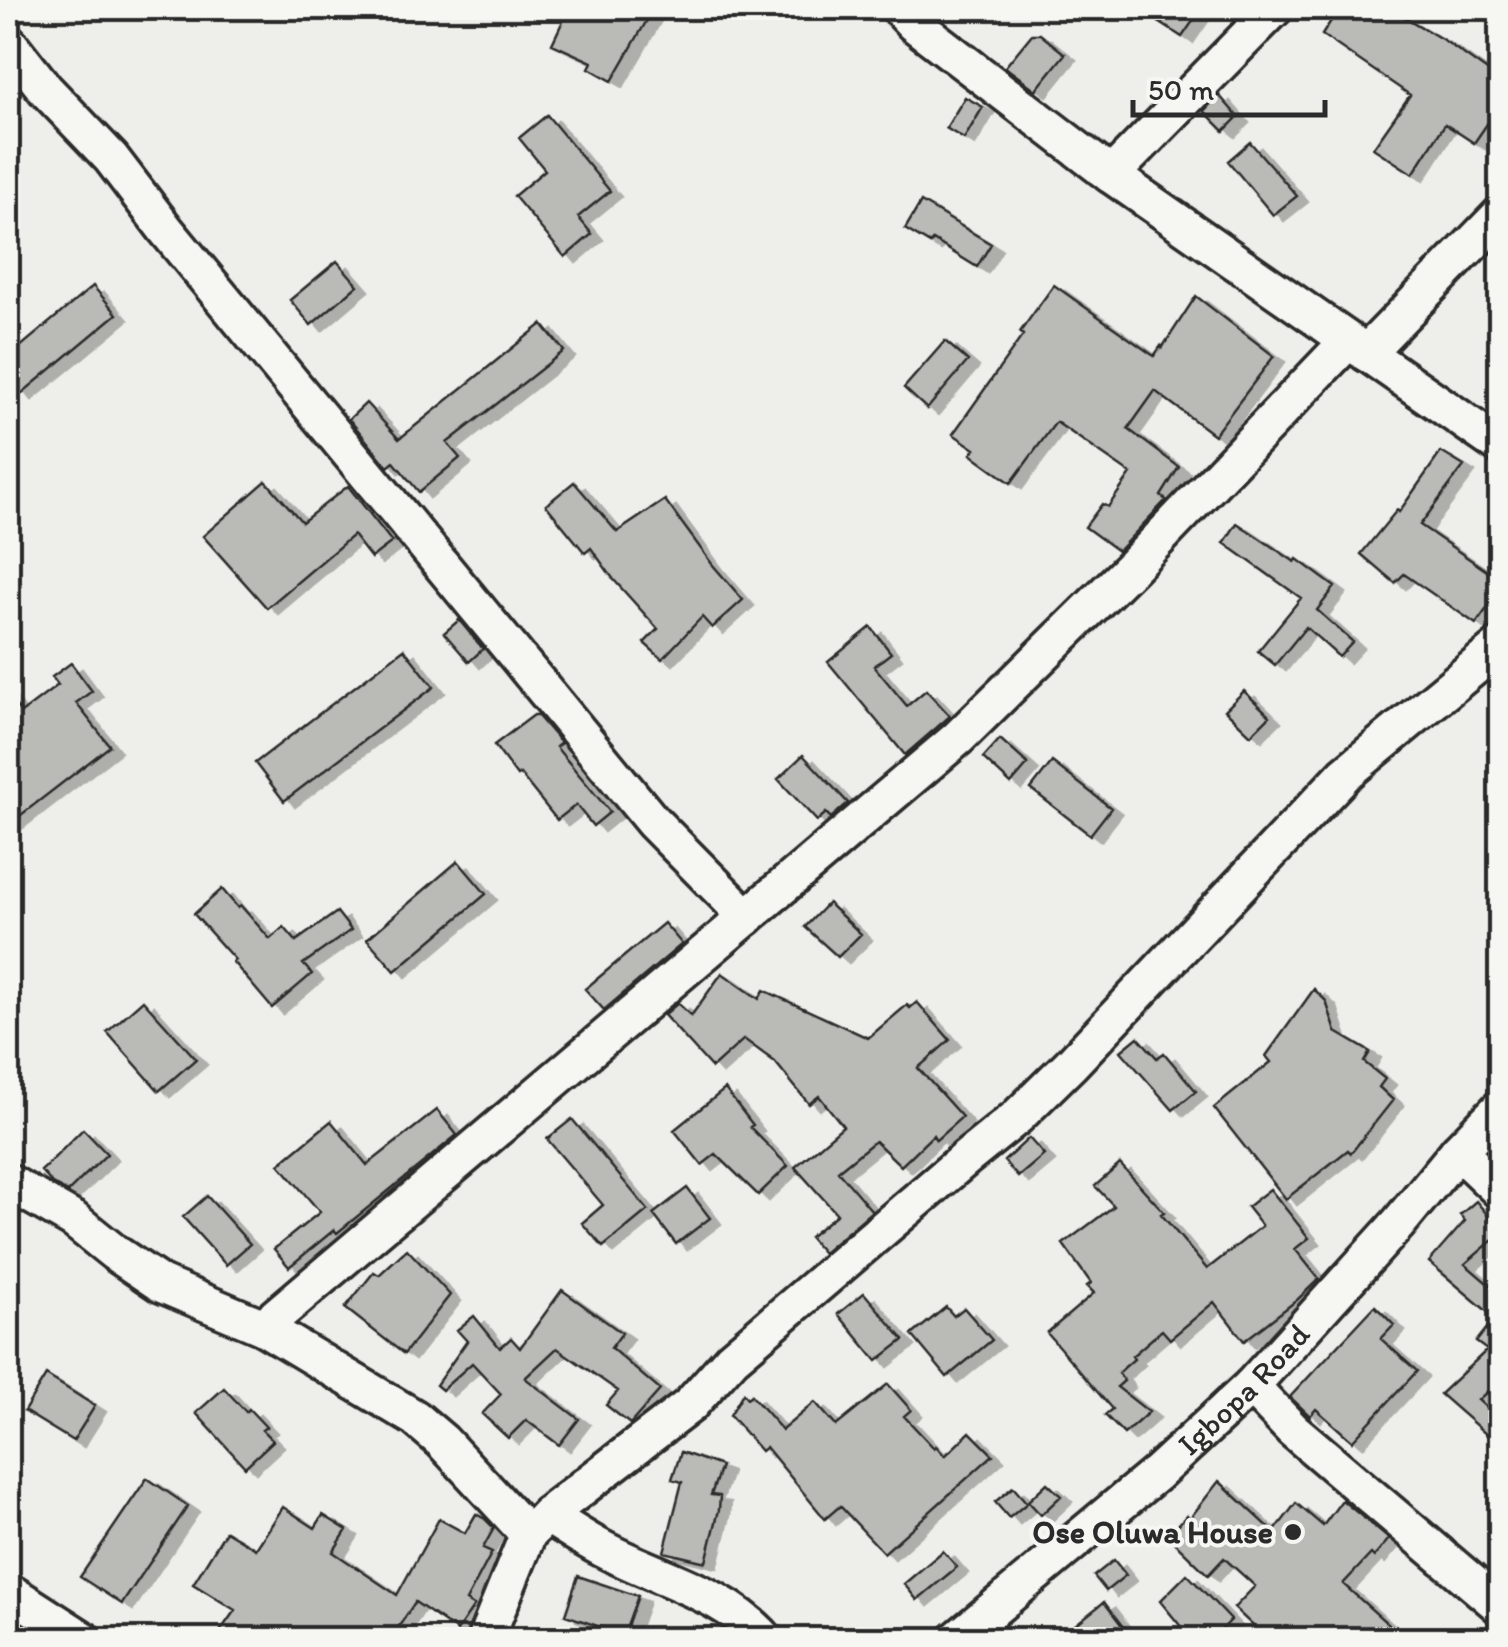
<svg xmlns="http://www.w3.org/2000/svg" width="1508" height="1647" viewBox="0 0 1508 1647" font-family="Itim,sans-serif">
  <defs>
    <filter id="shadow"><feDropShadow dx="11" dy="6" stdDeviation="0" flood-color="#0004"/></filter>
  </defs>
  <rect width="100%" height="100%" fill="#eeeeea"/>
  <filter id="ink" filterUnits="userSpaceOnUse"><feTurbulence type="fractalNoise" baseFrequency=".01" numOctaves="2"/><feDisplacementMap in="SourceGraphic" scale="20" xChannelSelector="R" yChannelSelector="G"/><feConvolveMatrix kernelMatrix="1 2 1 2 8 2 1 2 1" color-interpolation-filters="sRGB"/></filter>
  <g filter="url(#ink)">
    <path fill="#babab7" stroke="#2b2b2b" stroke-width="2.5" filter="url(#shadow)" d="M569 8H592L615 18 621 8H654L612 81 589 68 592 62 552 44Z
      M1137 8H1202L1182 37Z
      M1339 8H1389L1445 41 1500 80V105L1474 143 1445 124 1413 174 1373 148 1410 95 1322 35Z
      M1032 34H1040L1065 54 1036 90 1005 67Z
      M1219 95 1238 117 1224 131 1204 111Z
      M965 97 983 107 964 139 946 128Z
      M547 115 610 191 578 217 592 234 565 257 514 196 545 170 519 138Z
      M1250 142 1297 196 1273 215 1228 161Z
      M921 202 991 244 977 267 933 240 930 244 905 229Z
      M337 261 358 285 311 325 290 300Z
      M1054 285 1154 356 1161 346 1162 348 1196 296 1274 356 1214 435 1155 391 1128 429 1179 467 1161 496 1166 500 1118 551 1085 527 1102 504 1108 507 1131 474 1056 422 1011 483 971 454 975 449 953 434 1023 335 1020 332Z
      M93 286 117 314 21 394 8 378V357Z
      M542 324 564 351 447 443 460 458 419 492 394 462 388 467 349 419 366 403 399 439Z
      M945 341 968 361 927 409 904 388Z
      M1441 452 1464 466 1420 525 1500 580V590L1476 624 1404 574 1395 583 1361 554 1397 510 1399 512Z
      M266 481 302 522 348 486 392 542 371 558 353 535 267 608 203 536Z
      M574 482 617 532 665 500 712 564 743 600 712 628 702 617 662 659 644 643 658 629 614 580 591 548 585 553 546 505Z
      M1237 523 1295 562 1297 559 1335 587 1317 610 1353 642 1339 657 1306 627 1275 665 1258 651 1301 598 1224 543Z
      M459 620 483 649 469 662 444 633Z
      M871 627 891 653 874 666 907 706 926 690 950 716 905 755 828 662Z
      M404 649 434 687 284 801 255 763Z
      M71 663 92 691 76 703 110 746 8 825V695L21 713 58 685 52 677Z
      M1244 691 1270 716 1251 735 1225 710Z
      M534 715H537L561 743 556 747 610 812 593 826 576 805 557 820 520 774 517 776 494 745Z
      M1000 739 1028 764 1011 784 983 758Z
      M803 755 848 803 831 818 826 813 817 821 778 779Z
      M1052 762 1111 808 1090 835 1031 789Z
      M458 861 486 894 395 971 367 939Z
      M222 889 238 908 241 906 270 939 284 927 296 941 337 912 351 930 303 964 312 974 272 1008 233 962 235 960 194 914Z
      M828 903 861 934 838 957 805 927Z
      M664 923 682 944 604 1010 585 989Z
      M722 973 759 999 764 990 868 1038 907 1005 910 1008 917 1002 950 1040 918 1068 962 1117 936 1140 933 1135 901 1166 875 1141 838 1171 872 1211 823 1253 809 1237 837 1214 795 1167 843 1126 819 1096 809 1104 775 1062 744 1039 712 1068 664 1015 678 1003 691 1016Z
      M1314 989 1326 1001 1336 1032 1370 1052 1364 1062 1385 1079 1379 1087 1393 1100 1351 1153 1348 1150 1286 1199 1214 1108 1271 1062 1266 1056Z
      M143 1000 196 1059 159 1091 107 1032Z
      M1138 1037 1157 1058 1164 1053 1196 1091 1173 1110 1121 1051Z
      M725 1089 753 1125 750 1127 788 1166 758 1195 716 1154 702 1165 674 1130Z
      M437 1110 457 1135 337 1233 334 1230 289 1267 274 1249 320 1212 279 1164 331 1121 367 1165Z
      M572 1119 648 1210 603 1247 582 1223 603 1205 547 1139Z
      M83 1129 107 1154 68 1192 53 1184 41 1171Z
      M1029 1138 1044 1155 1018 1177 1004 1161Z
      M1120 1164 1164 1212 1161 1214 1207 1269 1262 1226 1247 1207 1270 1189 1309 1238 1295 1249 1319 1279 1297 1300 1244 1341 1214 1302 1170 1339 1162 1330 1132 1356 1134 1359 1118 1373 1124 1381 1117 1387 1149 1412 1124 1434 1105 1415 1112 1409 1047 1333 1094 1293 1087 1286 1091 1283 1063 1244 1114 1206 1095 1186Z
      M687 1188 710 1218 676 1244 653 1214Z
      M207 1196 250 1244 226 1265 183 1217Z
      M1476 1201 1500 1230V1234L1465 1264 1500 1294V1380L1478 1400 1500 1420 1487 1435 1440 1394 1487 1350 1476 1342 1495 1318 1429 1262 1465 1221 1460 1215Z
      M407 1249 450 1295 404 1354 345 1308 374 1272 379 1275Z
      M562 1290 622 1333 611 1348 660 1390 630 1424 606 1405 618 1391 557 1348 525 1378 579 1419 559 1445 526 1420 508 1438 482 1414 501 1394 472 1363 442 1390 436 1385 467 1341 457 1330 474 1316 500 1348 511 1338 520 1348Z
      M864 1293 904 1340 877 1361 838 1314Z
      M1375 1306 1394 1325 1381 1339 1417 1371 1352 1441 1316 1409 1310 1416 1290 1397Z
      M946 1307 954 1316 964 1308 992 1340 947 1377 912 1335Z
      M46 1375 95 1406 73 1441 24 1411Z
      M888 1384 911 1410 904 1416 934 1448 936 1446 945 1456 970 1432 993 1455 884 1553 840 1506 825 1519 766 1447 761 1451 730 1415 743 1393 747 1398 751 1395 782 1430 815 1402 836 1426Z
      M224 1388 246 1412 249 1409 266 1427 262 1430 273 1441 245 1467 196 1413Z
      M681 1452 721 1466 711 1495 720 1496 719 1510 706 1562 664 1552 682 1482 672 1479Z
      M147 1478 188 1506 122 1604 80 1577Z
      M1219 1481 1274 1532 1296 1503 1323 1526 1342 1500 1389 1539 1374 1557 1371 1554 1343 1584 1406 1640H1268L1234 1608 1255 1586 1224 1558 1208 1575 1168 1536 1187 1515 1190 1518Z
      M1047 1483 1061 1496 1041 1515 1028 1501Z
      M1013 1487 1027 1503 1009 1518 995 1502Z
      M283 1507 315 1528 323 1515 347 1530 333 1552 397 1595 439 1519 465 1533 476 1514 485 1519 494 1528 483 1548 492 1552 466 1601 474 1606 457 1631 415 1602 390 1640H214L235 1610 193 1584 226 1531 256 1549Z
      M943 1551 957 1567 917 1600 904 1584Z
      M1114 1560 1126 1575 1106 1591 1094 1576Z
      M1187 1574 1231 1620 1212 1640H1192L1160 1601Z
      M578 1576 638 1596 624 1635 565 1615Z
      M1104 1602 1133 1640H1056Z"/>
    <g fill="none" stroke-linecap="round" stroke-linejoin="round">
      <defs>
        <g id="minor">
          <path d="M899 8 913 23 1111 175 1500 446"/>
          <path d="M8 42 45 89 111 158 166 230 653 822 747 917"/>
          <path d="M1111 175 1275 8"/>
          <path d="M1366 353 1500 215"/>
          <path d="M1458 1151 1500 1191"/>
          <path d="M8 1182 74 1220 115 1253 161 1284 263 1327 415 1418 442 1441 528 1534 547 1515C565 1526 582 1538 601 1548 656 1578 723 1591 766 1640"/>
          <path d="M263 1327 958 738 1132 567 1348 341"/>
          <path d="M1251 1386 1293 1430 1500 1606"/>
          <path d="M547 1515 690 1405 732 1358 965 1159 1017 1117 1071 1064 1345 774 1500 646"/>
          <path d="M8 1591 84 1640"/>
          <path d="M485 1640 528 1534"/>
          <path id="s1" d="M956 1640 1157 1473 1251 1386 1398 1224 1458 1151 1500 1108"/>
        </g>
      </defs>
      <use href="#minor" stroke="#2b2b2b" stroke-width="42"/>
      <use href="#minor" stroke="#f6f6f2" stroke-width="35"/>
    </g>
  </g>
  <circle fill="#2b2b2b" stroke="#f6f6f2" stroke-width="4" cx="1293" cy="1532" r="10"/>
  <g text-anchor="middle" stroke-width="8" stroke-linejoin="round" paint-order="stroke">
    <g font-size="32" fill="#2b2b2b" stroke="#f6f6f2">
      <text dy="11" stroke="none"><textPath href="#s1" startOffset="382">Igbopa Road</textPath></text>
    </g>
    <g font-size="32" font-weight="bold" fill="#2b2b2b" stroke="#f6f6f2" text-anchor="end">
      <text x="1273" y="1543">Ose Oluwa House</text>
    </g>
  </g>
  <rect width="1508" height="1647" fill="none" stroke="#f6f6f2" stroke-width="40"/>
  <rect x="20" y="20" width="1468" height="1607" fill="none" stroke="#2b2b2b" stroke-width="4" filter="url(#ink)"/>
  <path d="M1133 100v15h192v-15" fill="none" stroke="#2b2b2b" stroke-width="5"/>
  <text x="1148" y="100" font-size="30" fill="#2b2b2b" stroke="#f6f6f2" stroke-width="8" paint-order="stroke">50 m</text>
</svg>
